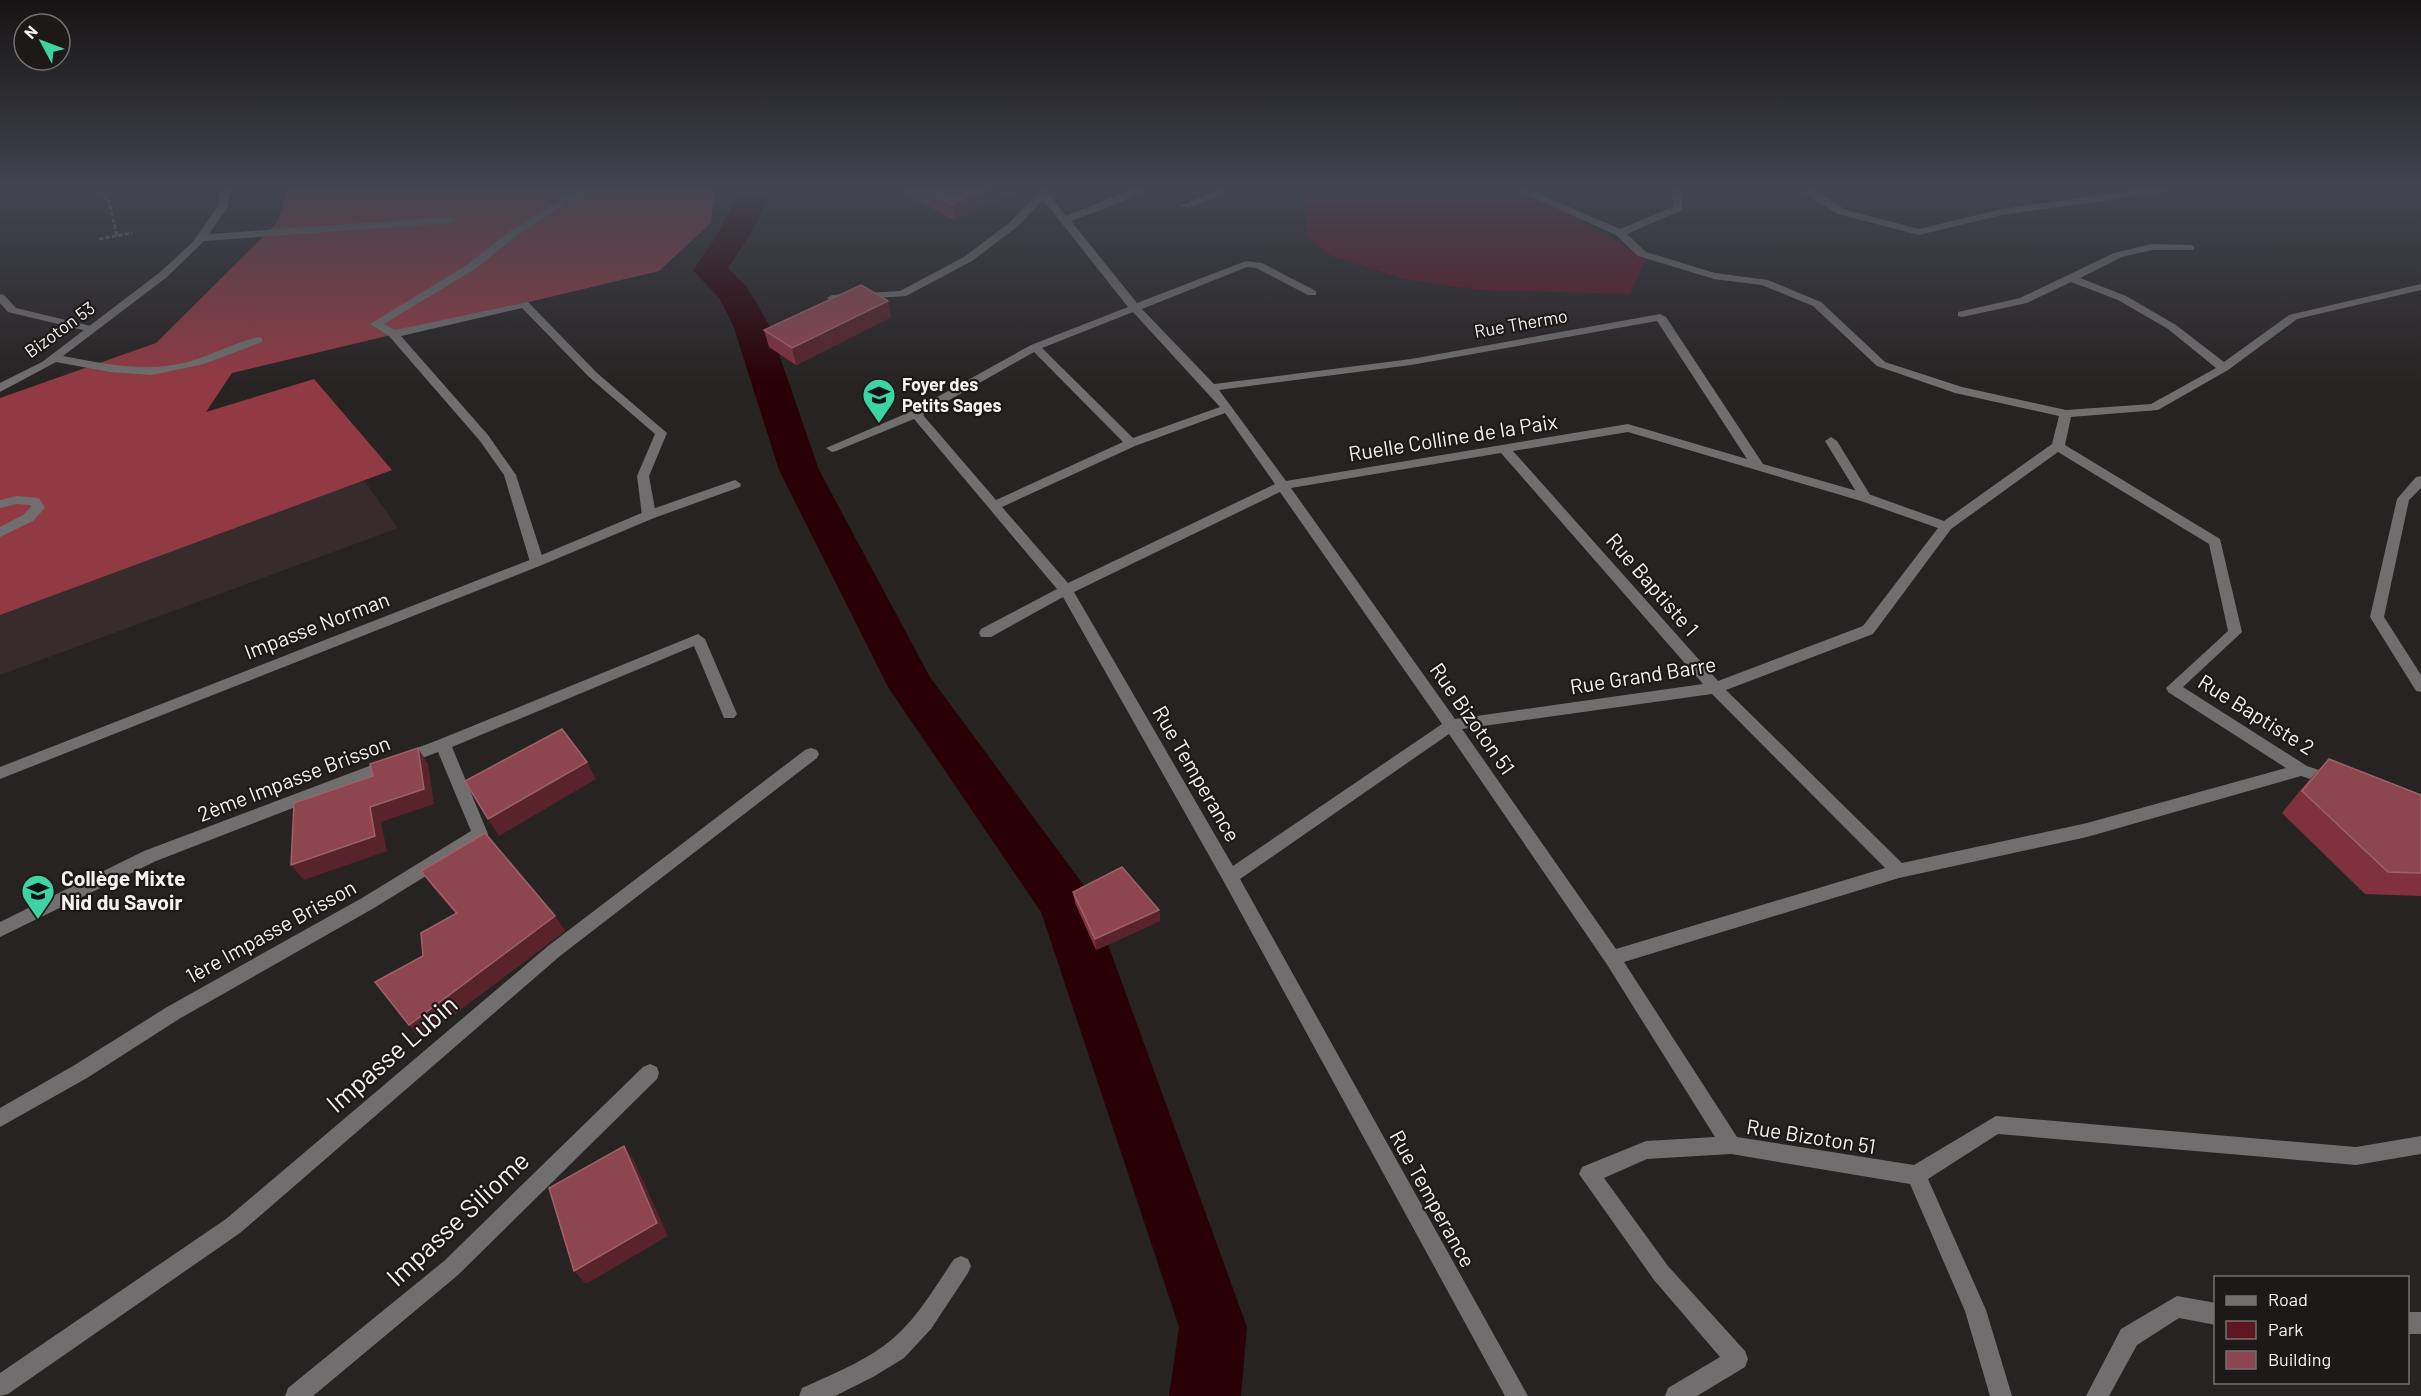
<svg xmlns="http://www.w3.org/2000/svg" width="2421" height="1396" viewBox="0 0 2421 1396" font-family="Barlow,sans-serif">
  <rect width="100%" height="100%" fill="#282323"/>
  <path fill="#372b2b" d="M337 442 398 528 0 675V559Z"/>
  <path fill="#5e1722" d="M1331 187H1523L1549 200 1646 260 1630 294 1478 290 1404 279 1330 255 1306 235V195Z"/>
  <path fill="#913a43" d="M289 187H715L711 223 659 271 232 373 206 412 314 379 392 470 0 615V398L156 343 277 223Z"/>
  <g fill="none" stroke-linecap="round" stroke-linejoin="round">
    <path fill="#290006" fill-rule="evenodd" d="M739 187H771L772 191 748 238 728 268 747 287 769 325 819 470 930 677 1085 887 1093 903 1247 1327 1241 1396H1169L1179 1327 1041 912 888 687 779 470 733 325 720 299 693 270 716 237 740 191Z"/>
    <path stroke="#696565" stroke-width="3" stroke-dasharray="4.5 2" stroke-linecap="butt" d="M93 187 109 201 117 236
      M99 239 132 233"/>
    <path fill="#706e6e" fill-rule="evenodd" d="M578 189 586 191 515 237 475 269 384 324 395 330 528 302 597 373 667 433 649 476 656 515 649 519 642 515 637 476 655 434 589 377 522 308 401 336 488 435 516 475 544 562 537 567 530 562 504 475 480 441 389 336 370 324 467 265 507 233Z
      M1040 192 1048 194 1017 227 972 261 906 296 832 301 827 298 832 295 900 291 964 257 1009 223Z
      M0 294 4 295 16 308 95 327 97 329 91 332 8 312 0 303Z
      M1831 437 1837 441 1872 498 1871 501H1861L1860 498 1825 441Z
      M17 496 39 498 45 508 33 521 0 537V527L23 515 31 507 30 505 17 504 0 508V500Z"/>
    <path fill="#706e6e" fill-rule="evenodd" d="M220 187H230L228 206 209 234 451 217 456 220 451 223 204 241 167 277 63 356C105 364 145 373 188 362 212 355 234 343 258 337L262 338V342L204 364 152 375 110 372 56 362 0 392V383L42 362 159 273 193 242 218 206Z
      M1033 187H1043L1066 216 1138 187H1151L1124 201 1071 221 1137 303 1246 261 1262 263 1316 291V295H1308L1256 268 1247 267 1142 309 1214 384 1411 359 1660 314 1666 317 1763 464 1871 495 1944 521 2052 444 2059 416 1955 393 1877 366 1813 306 1762 285 1714 279 1638 256 1616 235 1510 187H1523L1620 229 1673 207 1672 187H1682V210L1627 234 1646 252 1715 273 1768 280 1821 302 1885 362 1962 387 2066 410 2151 404 2216 368 2168 329 2118 300 2071 282 2027 303 1962 317 1958 316V312L2020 298 2114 253 2152 244 2190 245 2194 246V250H2152L2122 257 2080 278 2126 296 2176 325 2224 362 2289 315 2421 284V290L2297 319 2228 370 2158 410 2071 417 2065 445 2220 539 2242 632 2183 687 2307 766 2340 777 2342 781 2340 785 2334 787 2301 776 2087 837 1899 878 1624 962 1737 1137 1914 1165 1996 1116 2356 1147 2421 1136V1154L2356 1165 1998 1134 1928 1179 1986 1310 2012 1396H1990L1965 1311 1910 1184 1731 1154 1647 1159 1604 1178 1668 1266 1745 1351 1748 1359 1745 1367 1697 1396H1665L1668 1388 1720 1357 1654 1280 1579 1174 1582 1167 1646 1141 1715 1137 1606 963 1449 734 1240 879 1528 1396H1505L1224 882 1063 597 991 637H981L979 633 981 629 1057 589 914 419 836 451 832 452 826 448 912 411 1031 345 1128 307ZM1133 312 1220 407 1133 438 1042 348ZM1657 321 1747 459 1628 424 1286 481 1219 390 1411 365ZM1034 352 1123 442 996 500 923 415ZM1225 413 1275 484 1068 583 1002 507 1135 446ZM1628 432 1861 501 1938 528 1863 626 1718 681 1513 451ZM2058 452 2209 544 2228 631 2166 688 2168 692 2286 768 2087 823 1902 863 1726 690 1873 634 1951 529ZM1501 453 1703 684 1455 719 1291 488ZM1280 492 1442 724 1233 866 1074 592ZM1712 694 1885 868 1616 949 1462 729Z
      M1225 187H1239L1189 208 1180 206Z
      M1799 187H1810L1846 210 1919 229 2002 209 2157 187H2183L2178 190 2002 215 1919 235 1838 214 1810 197Z
      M2421 476V488L2409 500 2384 617 2421 675V692L2416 691 2370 617 2397 499 2416 477Z
      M735 480 741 484 740 487 654 518 542 565 0 779V767L532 559 644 512Z
      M698 634 705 639 737 714 734 718H724L694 646 452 747 488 834 486 839 374 908 179 1019 87 1078 0 1127V1108L73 1066 167 1007 362 898 471 831 438 752 156 861 0 937V922L144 851 438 740Z
      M811 748 817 750 819 754 817 758 560 956 240 1233 8 1394 0 1396V1373L226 1219 548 946 805 750Z
      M650 1064 657 1067 659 1073 657 1079 458 1275 313 1396H285L288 1388 444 1261 643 1067Z
      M961 1256 968 1259 971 1266 968 1273 931 1329 904 1358 873 1377 835 1396H799L802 1388C835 1373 872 1359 899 1333 921 1312 937 1284 954 1259Z
      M2177 1296 2216 1303V1325L2179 1318 2137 1345 2109 1396H2086L2121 1329Z
      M2408 1312H2421V1334H2408Z"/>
  </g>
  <path fill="#81313d" d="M893 187H1011L1012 193 954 220Z
    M891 317 796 365 769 347 764 330Z
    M2329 759 2421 795V896L2365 894 2282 813 2308 781Z
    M421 871 555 916 565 931 421 1039 409 1025 423 956 456 914 432 886Z
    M1073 892 1159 910 1160 921 1096 950 1075 903Z"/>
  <path fill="#58232a" d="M990 187H1011L1012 193 954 220 952 204Z
    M888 301 891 317 796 365 792 348Z
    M418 748 428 764 434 804 381 822 387 851 304 880 291 865Z
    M587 762 596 779 499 836 488 819Z
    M1159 910 1160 921 1096 950 1095 939Z
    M555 916 565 931 421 1039 409 1025Z
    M624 1146 634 1161 668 1236 586 1284 574 1271Z"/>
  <path fill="#8d4650" stroke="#9e616a" stroke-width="1.5" d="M920 187H990L952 204Z
    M861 285 888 301 792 348 764 330Z
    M562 729 587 762 488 819 465 781Z
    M418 748 424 789 370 807 375 836 291 865 294 803 373 776 370 764Z
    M2329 759 2421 795V873L2388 872 2302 791Z
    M485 833 555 916 409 1025 375 982 423 956 421 933 457 913 421 871Z
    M1122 867 1159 910 1095 939 1073 892Z
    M624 1146 657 1223 574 1271 549 1188Z"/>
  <linearGradient id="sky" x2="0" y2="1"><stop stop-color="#161313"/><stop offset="0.49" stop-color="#424550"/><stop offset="1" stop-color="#424550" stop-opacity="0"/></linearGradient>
  <rect width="2421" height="383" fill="url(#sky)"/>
  <defs>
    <symbol id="school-pin" viewBox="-11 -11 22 30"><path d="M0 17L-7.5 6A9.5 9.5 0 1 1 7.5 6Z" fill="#3dd4a3" stroke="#1e1919"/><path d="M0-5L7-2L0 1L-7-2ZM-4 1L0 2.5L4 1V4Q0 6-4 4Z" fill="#111"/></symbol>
  </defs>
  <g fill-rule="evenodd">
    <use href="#school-pin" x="860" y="376" width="38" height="52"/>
    <use href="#school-pin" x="19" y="872" width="38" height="52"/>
  </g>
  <g text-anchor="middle" stroke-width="4.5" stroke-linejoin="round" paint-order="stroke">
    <g font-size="18" fill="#f6f2f2" stroke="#1e1919">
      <text transform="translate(1521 324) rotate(-10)" y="6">Rue Thermo</text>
      <text transform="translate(60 330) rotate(-36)" y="6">Bizoton 53</text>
    </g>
    <g font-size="18" font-weight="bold" fill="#f6f2f2" stroke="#1e1919" text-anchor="start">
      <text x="902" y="391">Foyer des<tspan x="902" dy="21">Petits Sages</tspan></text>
    </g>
    <g font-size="21" fill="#f6f2f2" stroke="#1e1919">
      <text transform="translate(1453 438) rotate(-9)" y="7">Ruelle Colline de la Paix</text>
      <text transform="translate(1652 585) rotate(49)" y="7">Rue Baptiste 1</text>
      <text transform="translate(317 626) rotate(-21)" y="7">Impasse Norman</text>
      <text transform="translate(1643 676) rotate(-9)" y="7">Rue Grand Barre</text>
      <text transform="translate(2256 715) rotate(32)" y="7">Rue Baptiste 2</text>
      <text transform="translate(1472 719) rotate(55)" y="7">Rue Bizoton 51</text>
      <text transform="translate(1196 774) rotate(60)" y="7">Rue Temperance</text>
      <text transform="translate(294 779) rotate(-21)" y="7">2ème Impasse Brisson</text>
      <text transform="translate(271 932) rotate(-29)" y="7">1ère Impasse Brisson</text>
      <text transform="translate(1811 1137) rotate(9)" y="7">Rue Bizoton 51</text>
      <text transform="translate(1432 1199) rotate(61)" y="7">Rue Temperance</text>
    </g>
    <g font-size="21" font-weight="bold" fill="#f6f2f2" stroke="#1e1919" text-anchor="start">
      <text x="61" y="886">Collège Mixte<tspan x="61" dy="24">Nid du Savoir</tspan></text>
    </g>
    <g font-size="26" fill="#f6f2f2" stroke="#1e1919">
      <text transform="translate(392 1054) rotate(-41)" y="9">Impasse Lubin</text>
      <text transform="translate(458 1219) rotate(-43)" y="9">Impasse Siliome</text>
    </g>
  </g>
  <rect x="2214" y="1276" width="195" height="108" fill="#1e1919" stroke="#747070" stroke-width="1.5"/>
  <rect x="2226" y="1296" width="30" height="9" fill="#706e6e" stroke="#747070" stroke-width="1.5"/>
  <text x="2268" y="1306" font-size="18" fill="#f6f2f2">Road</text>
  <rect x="2226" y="1321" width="30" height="18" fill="#5e1722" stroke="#747070" stroke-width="1.5"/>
  <text x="2268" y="1336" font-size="18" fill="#f6f2f2">Park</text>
  <rect x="2226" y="1351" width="30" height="18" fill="#8d4650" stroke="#747070" stroke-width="1.5"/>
  <text x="2268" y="1366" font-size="18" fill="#f6f2f2">Building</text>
  <g transform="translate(42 42) rotate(311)"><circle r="28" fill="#1e1919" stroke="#747070" stroke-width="1.5"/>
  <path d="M0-4.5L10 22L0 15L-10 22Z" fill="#3dd4a3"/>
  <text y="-9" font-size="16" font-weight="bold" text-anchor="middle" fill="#f6f2f2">N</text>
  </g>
</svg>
